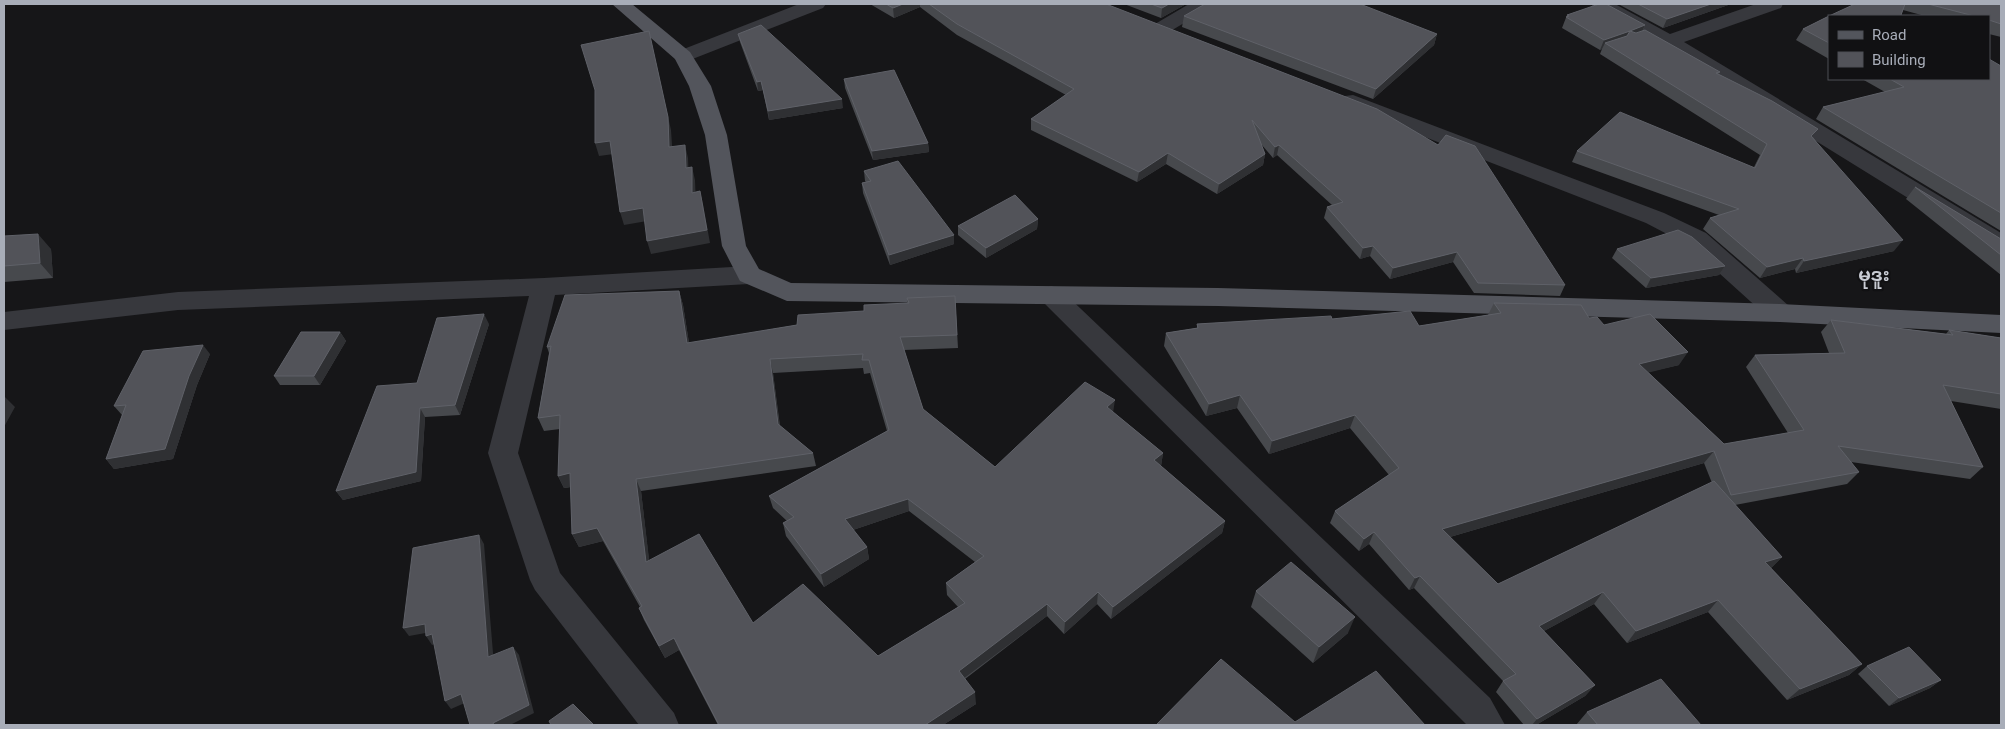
<svg xmlns="http://www.w3.org/2000/svg" width="2005" height="729" viewBox="0 0 2005 729" font-family="Roboto,'Noto Sans Myanmar',sans-serif">
  <rect width="100%" height="100%" fill="#161618"/>
  <g fill="none" stroke-linecap="round" stroke-linejoin="round">
    <path fill="#37383d" fill-rule="evenodd" d="M799 4H826L823 8 690 60 683 62 676 60 673 56 676 52Z
      M1189 4H1212L1209 8 1169 32H1155L1152 28 1155 24Z
      M1591 4H1615L1670 34 1756 4H1783L1781 8 1684 42 2001 233V252L1992 250 1661 45 1594 8Z
      M1353 95 1664 213 1706 233 1789 306 1793 313 1789 320 1780 322 1771 320 1688 245 1646 223 1345 106 1342 101 1345 96Z
      M749 266 758 269 762 275 758 281 749 284 555 295 518 453 560 573 674 713 679 725H639L535 590 530 580 488 453 529 296 178 310 4 330V312L178 292 544 278Z
      M1051 286 1060 289 1490 698 1505 725H1467L1042 301 1038 295 1042 289Z"/>
    <path fill="#53555c" fill-rule="evenodd" d="M612 4H632L690 52 711 86 727 135 746 246 759 269 791 283 1218 288 1780 304 2001 315V333L1780 322 1218 306 787 301 740 281 722 246 705 135 689 86 675 59Z"/>
  </g>
  <path fill="#47494d" fill-rule="evenodd" d="M870 4H1106L1565 285 1560 296 1474 293 1453 262 1390 279 1370 256 1360 259 1324 218 1327 207 1332 205 1277 155 1273 158 1261 144 1265 154 1263 165 1217 194 1166 164 1137 182 1031 130V119L1066 95 957 35 920 7 894 18Z
    M1124 4H1186L1161 18Z
    M1621 4H1731L1663 28 1620 5Z
    M1855 4H2001V37L1989 34V16H1925L1903 10 1901 15Z
    M1567 15 1645 25 1643 31 1720 72 1718 74 1813 137 1894 251 1796 273 1795 269 1760 278 1703 229 1710 218 1719 215 1572 162 1577 151 1754 167 1760 155 1600 54 1602 49 1600 50 1562 28Z
    M1184 16 1437 34 1434 45 1373 99 1182 27Z
    M1829 16V59L1796 40 1803 29Z
    M738 34 843 108 769 120 763 90 758 91 740 42Z
    M2001 66V231L1816 119 1823 107 1885 92 1862 79H1989Z
    M844 79 928 143 929 152 873 160 845 88Z
    M864 171 954 235V244L890 265 863 193 862 183 866 182 865 181Z
    M1915 187 2001 239V275L1906 199Z
    M1038 219 1037 229 986 258 958 235V226Z
    M4 236 51 249 53 278 4 282Z
    M1617 249 1725 266 1719 275 1646 288 1612 258Z
    M679 291 683 305 689 343 797 325 907 303V298L955 296 958 348 904 350 923 409 995 467 1113 412 1163 453 1161 466 1225 521 1222 533 1111 619 1097 604 1064 634 1047 616 965 679 976 704 943 725H718L679 650 665 658 644 620 639 608 640 607 603 541 579 547 572 534 571 487 564 488 558 476 560 429 544 431 538 418 549 353 547 347ZM863 368 864 374 870 373 887 431 769 496 773 508 787 521 783 523 786 536 824 587 869 559 867 547 853 530 909 511 975 562 946 583 947 595 958 607 878 656 753 623 649 561 641 491 816 466 813 453 780 426 773 373Z
    M1494 303 1589 318 1604 325 1679 365 1648 372 1724 444 1788 433 1746 367 1755 355 1829 353 1821 332 1831 320 1946 334 1949 330 2001 338V409L1951 401 1983 467 1970 479 1851 462 1859 472 1847 484 1735 505 1782 557 1771 568 1862 664 1849 675 1787 700 1708 612 1627 643 1594 604 1544 631 1595 685 1585 696 1536 725H1524L1496 692 1503 681 1414 588 1409 590 1369 544 1359 551 1330 523 1335 511 1389 475 1350 428 1269 454 1237 408 1206 416 1164 346 1166 333 1197 328V324L1332 319 1419 326 1488 315ZM1704 463 1712 483 1498 584 1450 537Z
    M489 324 460 415 425 417 421 481 343 500 336 491 417 383Z
    M340 332 346 341 320 385H280L274 376Z
    M210 354 197 385 173 459 114 469 106 459 122 415 114 406Z
    M1256 591 1348 633 1313 663 1251 607Z
    M1867 666 1941 680 1930 688 1889 706 1858 674Z
    M1587 712 1701 725H1576Z"/>
  <path fill="#2f3033" d="M903 4H920V7L894 18 893 8Z
    M1169 4H1186L1161 18 1162 8Z
    M1711 4H1731L1663 28 1667 19Z
    M1645 25 1640 36 1630 31Z
    M649 31 671 130 673 160 669 147Z
    M1630 31 1625 41 1605 43 1602 49 1600 50 1604 40Z
    M1437 34 1434 45 1373 99 1376 89Z
    M761 81 763 90 758 91 757 82Z
    M842 99 843 108 769 120 768 111Z
    M610 141 614 154 599 156 595 143Z
    M928 143 929 152 873 160 872 151Z
    M685 145 688 158 689 181 686 168Z
    M1279 145 1277 155 1273 158 1275 147Z
    M1168 153 1166 164 1137 182 1139 172Z
    M1265 154 1263 165 1217 194 1219 184Z
    M692 167 695 180 696 206 692 193Z
    M700 191 703 204 710 243 651 254 647 241Z
    M643 208 647 221 624 225 620 212Z
    M1038 219 1037 229 986 258V248Z
    M38 234 51 249 53 278 40 263Z
    M954 235V244L890 265 889 255Z
    M1903 240 1894 251 1796 273 1804 261Z
    M1373 246 1370 256 1360 259 1363 248Z
    M1457 252 1453 262 1390 279 1393 268Z
    M1803 258 1795 269 1760 278 1767 267Z
    M1725 266 1719 275 1646 288 1651 278Z
    M679 291 683 305 691 356 687 343Z
    M484 314 489 324 460 415 455 405Z
    M340 332 346 341 320 385 314 376Z
    M203 345 210 354 197 385 173 459 114 469 106 459Z
    M1688 352 1679 365 1631 377 1639 364Z
    M770 359 773 373 781 437 778 424Z
    M1240 395 1237 408 1206 416 1209 404Z
    M4 396 15 407 4 427Z
    M1115 400 1113 413 1107 407Z
    M420 408 425 417 421 481 343 500 336 491Z
    M1355 415 1350 428 1269 454 1272 441Z
    M1714 451 1704 463 1436 541 1442 529Z
    M1163 453 1161 466 1154 460Z
    M570 473 576 486 564 488 558 476Z
    M636 479 641 491 651 575 646 562Z
    M908 499 909 511 847 532 845 519Z
    M1225 521 1222 533 1111 619 1113 607Z
    M597 528 603 541 579 547 572 534Z
    M1374 532 1369 544 1359 551 1364 539Z
    M479 535 484 544 494 665 488 657Z
    M867 547 869 559 824 587 821 574Z
    M1782 557 1770 569 1765 562Z
    M1420 576 1414 588 1409 590 1415 578Z
    M1098 592 1097 604 1064 634 1065 622Z
    M1603 592 1594 604 1531 638 1539 626Z
    M1718 600 1708 612 1627 643 1636 631Z
    M1047 604V616L959 682V671Z
    M1355 617 1348 633 1313 663 1319 647Z
    M425 624 431 632 409 636 403 628Z
    M432 634 438 643 432 645 426 636Z
    M674 638 679 650 665 658 659 646Z
    M513 647 519 655 534 713 510 725H494L493 723Z
    M1862 664 1849 675 1787 700 1800 689Z
    M1941 680 1930 688 1889 706 1899 698Z
    M1595 685 1585 696 1536 725H1532L1537 719Z
    M975 692 976 704 943 725H925Z
    M461 694 467 702 451 709 445 701Z"/>
  <path fill="#525359" stroke="#5f6168" fill-rule="evenodd" d="M886 4H903L893 8Z
    M929 4H1106L1377 109 1438 145 1446 135 1475 146 1565 285 1478 283 1457 252 1393 268 1373 246 1363 248 1327 207 1343 202 1279 145 1275 147 1252 120 1265 154 1219 184 1168 153 1139 172 1031 119 1074 89 957 24Z
    M1151 4H1169L1162 8Z
    M1205 4H1360L1437 34 1376 89 1184 16Z
    M1599 4H1606L1645 25 1630 31 1636 33 1645 30 1720 72 1716 73 1772 101 1818 129 1811 136 1903 240 1804 261 1803 258 1767 267 1710 218 1739 209 1577 151 1620 112 1755 168 1767 144 1605 43 1627 36 1630 31 1604 40 1566 17 1569 16 1567 15Z
    M1638 4H1711L1667 19Z
    M1855 4H1905L1901 15 1903 16H1829Z
    M1928 4H2001V24L1989 20V16H1974Z
    M1829 16V43L1803 29Z
    M761 25 842 99 768 111 761 81 757 82 738 34Z
    M649 31 668 117 669 147 685 145 686 168 692 167V193L700 191 707 230 647 241 643 208 620 212 610 141 595 143V90L581 45Z
    M1989 59 2001 66V213L1823 107 1904 87 1890 79H1989Z
    M894 70 928 143 872 151 844 79Z
    M898 161 954 235 889 255 862 183 871 181 864 171Z
    M1915 187 2001 239V255Z
    M1015 195 1038 219 986 248 958 226Z
    M1678 230 1692 237 1725 266 1651 278 1617 249Z
    M38 234 40 263 4 266V236Z
    M679 291 687 343 797 325 798 315 864 311V305L909 303 907 298 955 296 957 335 900 337 923 409 995 467 1085 382 1115 400 1107 407 1163 453 1154 460 1225 521 1113 607 1098 592 1065 622 1047 604 959 671 975 692 925 725H719L674 638 659 646 639 608 642 606 597 528 572 534 570 473 558 476 560 415 538 418 551 346 547 347 565 295ZM863 354 862 360H869L889 430 769 496 794 517 783 523 821 574 867 547 845 519 908 499 984 556 946 583 965 603 878 656 803 584 753 623 699 534 646 562 636 479 813 453 778 424 770 359Z
    M1494 303 1581 305 1589 318 1597 317 1604 325 1650 314 1688 352 1639 364 1724 444 1804 430 1755 355 1845 353 1831 320 1953 335 1949 330 2001 338V394L1943 385 1983 467 1838 446 1859 472 1731 495 1714 451 1442 529 1498 584 1714 481 1782 557 1765 562 1862 664 1800 689 1718 600 1636 631 1603 592 1539 626 1595 685 1537 719 1503 681 1516 674 1420 576 1415 578 1374 532 1364 539 1335 511 1399 468 1355 415 1272 441 1240 395 1209 404 1166 333 1198 328 1197 324 1331 316 1332 319 1410 311 1419 326 1501 313Z
    M484 314 455 405 420 408 416 472 336 491 377 386 417 383 437 318Z
    M301 332H340L314 376H274Z
    M203 345 189 376 165 449 106 459 126 405 114 406 143 351Z
    M479 535 488 657 513 647 529 705 493 723 494 725H470L461 694 445 701 432 634 426 636 425 624 403 628 413 548Z
    M1291 562 1355 617 1319 647 1256 591Z
    M1909 647 1941 680 1899 698 1867 666Z
    M1221 659 1295 722 1376 671 1425 725H1156Z
    M1661 679 1701 725H1598L1587 712Z
    M573 704 594 725H551L549 721Z"/>
  <g text-anchor="middle" stroke-width="4.5" stroke-linejoin="round" paint-order="stroke">
    <g font-size="18" font-weight="bold" fill="#c9ccd4" stroke="#111113">
      <text x="1874" y="281">မုဒူး</text>
    </g>
  </g>
  <rect width="2005" height="729" fill="none" stroke="#a8adb8" stroke-width="10"/>
  <rect x="1828" y="15" width="162" height="65" fill="#111113" stroke="#4d4f55"/>
  <rect x="1838" y="31" width="25" height="8" fill="#53555c" stroke="#4d4f55"/>
  <text x="1872" y="40" font-size="15" fill="#a8adb8">Road</text>
  <rect x="1838" y="52" width="25" height="15" fill="#525359" stroke="#4d4f55"/>
  <text x="1872" y="65" font-size="15" fill="#a8adb8">Building</text>
</svg>
